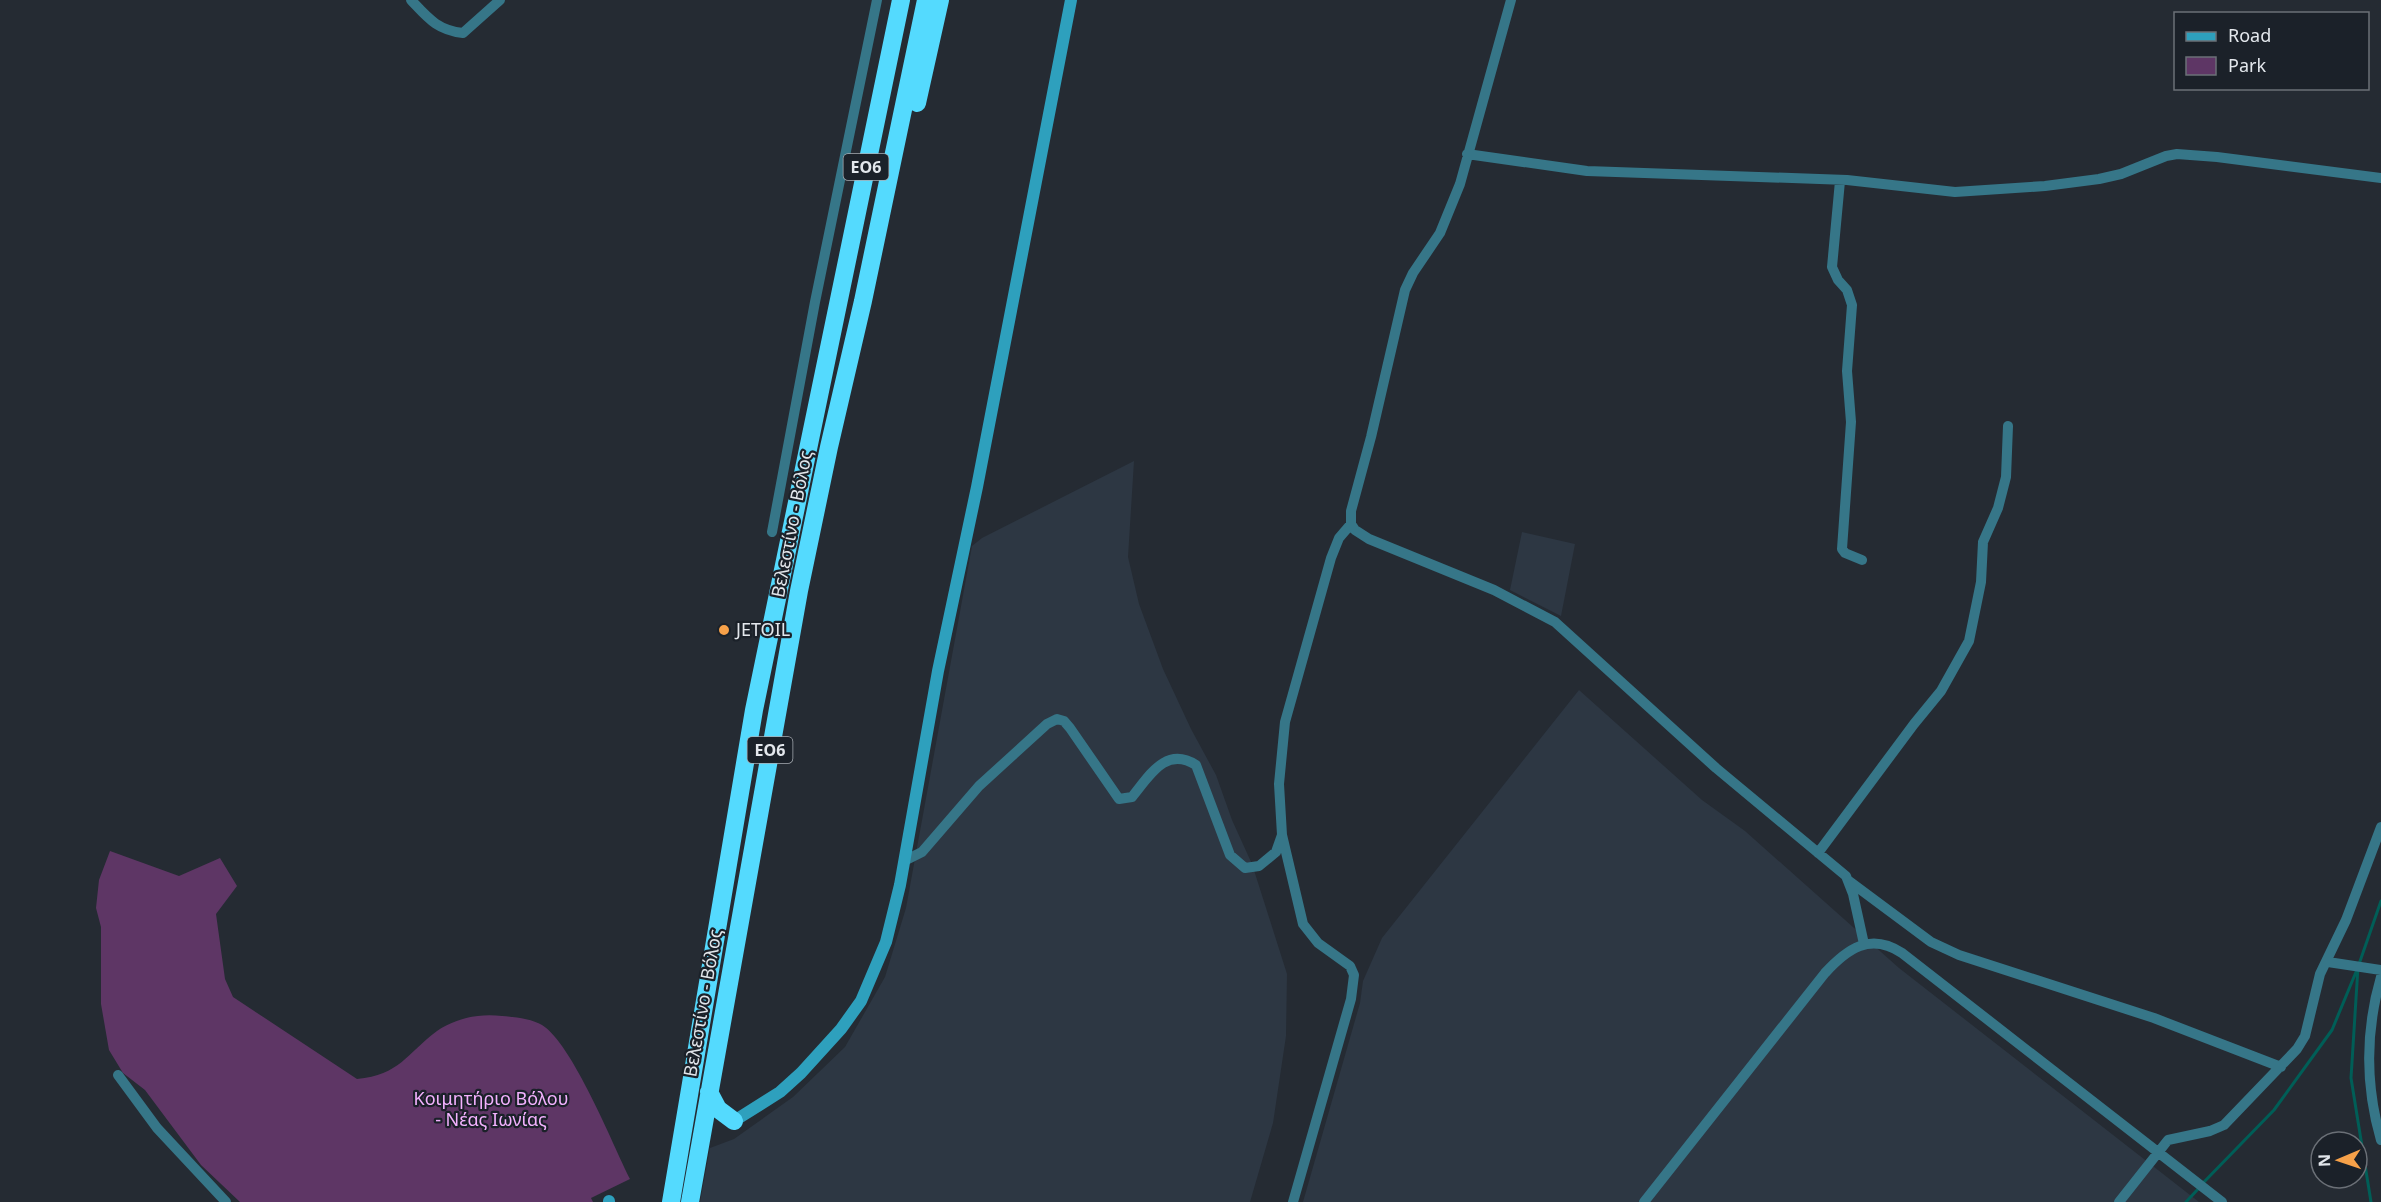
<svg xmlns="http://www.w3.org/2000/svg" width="2381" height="1202" viewBox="0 0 2381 1202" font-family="'Noto Sans',sans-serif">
  <rect width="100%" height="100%" fill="#252b33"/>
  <path fill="#2d3743" d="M1134 461 1128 557 1139 604 1163 669 1191 729 1216 775 1232 820 1252 864 1287 974 1286 1036 1273 1123 1250 1202H700L710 1148 734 1139 793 1097 845 1047 885 977 906 908 972 546 982 538Z
    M1522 532 1575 544 1561 616 1510 590Z
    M1579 690 1702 800 1745 831 1899 968 2199 1202H1303L1360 1003 1363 981 1382 938Z"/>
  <path fill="#5e3665" d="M110 851 179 876 220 858 237 886 216 914 225 979 233 997 357 1079C400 1075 406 1054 437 1031 456 1018 480 1013 502 1016 514 1017 532 1019 542 1025 572 1043 613 1145 630 1179L591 1198 593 1202H240L201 1165 145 1090 123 1073 109 1050 101 1004V927L96 908 99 880Z"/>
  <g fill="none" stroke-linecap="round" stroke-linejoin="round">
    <path stroke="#005e57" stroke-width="3" d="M2203 1183 2274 1110 2332 1030 2356 972
      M2186 1202 2199 1188
      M2371 1202 2351 1078 2358 967 2381 901"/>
    <path stroke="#367688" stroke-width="10" d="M411 0C428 18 437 30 463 33L500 0
      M1511 0 1460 184 1440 233 1413 273 1405 290 1371 437 1351 511V524L1355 530 1369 539 1494 590 1555 622 1716 768 1846 876 1853 894 1864 944
      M1467 154 1587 171 1847 180 1955 192 2045 186 2099 179 2121 174 2166 156 2177 154 2217 157 2381 178
      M1840 181 1832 267 1838 280 1847 290 1852 305 1847 371 1851 422 1842 549 1845 553 1862 560
      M772 532 815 302 877 0
      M1282 835 1303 924 1318 943 1350 966 1354 975 1351 999 1293 1202
      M1818 853 1914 724 1941 691 1969 641 1981 582 1983 542 1998 508 2006 477 2008 426
      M904 861 922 852 979 786 1047 724 1057 719 1064 721 1070 728 1119 799 1132 797C1150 775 1166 746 1196 765L1230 855 1245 868 1259 866 1276 852 1282 835 1279 784 1285 722 1331 558 1339 538 1351 524
      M1849 881 1931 942 1959 955 2154 1018 2281 1067
      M2328 962 2381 970
      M2381 977C2365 1032 2365 1085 2381 1140
      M118 1075 157 1128 226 1202
      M1644 1202 1825 973C1847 949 1870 932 1902 953L2222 1202
      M2119 1202 2168 1140 2210 1131 2224 1125 2297 1049 2305 1036 2320 974 2346 920 2381 827"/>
    <path stroke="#2ea0bd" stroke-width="12" d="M734 1121 780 1092 801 1073 841 1029 861 1001 886 942 900 885 938 671 977 487 1071 0
      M609 1201V1202"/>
    <path stroke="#54dafe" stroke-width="18" d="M917 103 940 0
      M709 1092 718 1109 734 1121
      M671 1202 754 710 901 0
      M690 1202 799 591 829 447 863 301 926 0"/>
  </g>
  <circle fill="#f7a149" stroke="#1b2129" stroke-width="2" cx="724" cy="630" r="6"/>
  <g text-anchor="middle" stroke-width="4.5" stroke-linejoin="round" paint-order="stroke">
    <g fill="#1b2129" stroke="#a7acb2" stroke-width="1.5">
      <rect x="843.5" y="154" width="45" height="26" rx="4.5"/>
      <rect x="747.5" y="737" width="45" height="26" rx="4.5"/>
    </g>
    <g font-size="16" font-weight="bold" fill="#e3e7ec">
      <text x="866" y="173">ΕΟ6</text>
      <text x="770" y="756">ΕΟ6</text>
    </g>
    <g font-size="18" fill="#e3e7ec" stroke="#1b2129">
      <text transform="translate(792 524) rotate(-79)" y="6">Βελεστίνο - Βόλος</text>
      <text transform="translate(703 1003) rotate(-80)" y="6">Βελεστίνο - Βόλος</text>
    </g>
    <g font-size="18" fill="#e3e7ec" stroke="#1b2129" text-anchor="start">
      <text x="736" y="636">JETOIL</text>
    </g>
    <g font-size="18" fill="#f3b1fe" stroke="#1b2129">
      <text x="491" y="1105">Κοιμητήριο Βόλου<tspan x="491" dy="21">- Νέας Ιωνίας</tspan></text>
    </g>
  </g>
  <rect x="2174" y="12" width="195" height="78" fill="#1b2129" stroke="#6b7077" stroke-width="1.5"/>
  <rect x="2186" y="32" width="30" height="9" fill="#2ea0bd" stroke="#6b7077" stroke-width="1.5"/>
  <text x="2228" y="42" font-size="18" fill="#e3e7ec">Road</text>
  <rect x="2186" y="57" width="30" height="18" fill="#5e3665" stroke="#6b7077" stroke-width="1.5"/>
  <text x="2228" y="72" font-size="18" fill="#e3e7ec">Park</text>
  <g transform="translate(2339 1160) rotate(268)"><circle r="28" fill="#1b2129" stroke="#6b7077" stroke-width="1.5"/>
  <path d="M0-4.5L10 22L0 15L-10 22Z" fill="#f7a149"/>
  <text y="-9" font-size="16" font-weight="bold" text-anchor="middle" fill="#e3e7ec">N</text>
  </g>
</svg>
